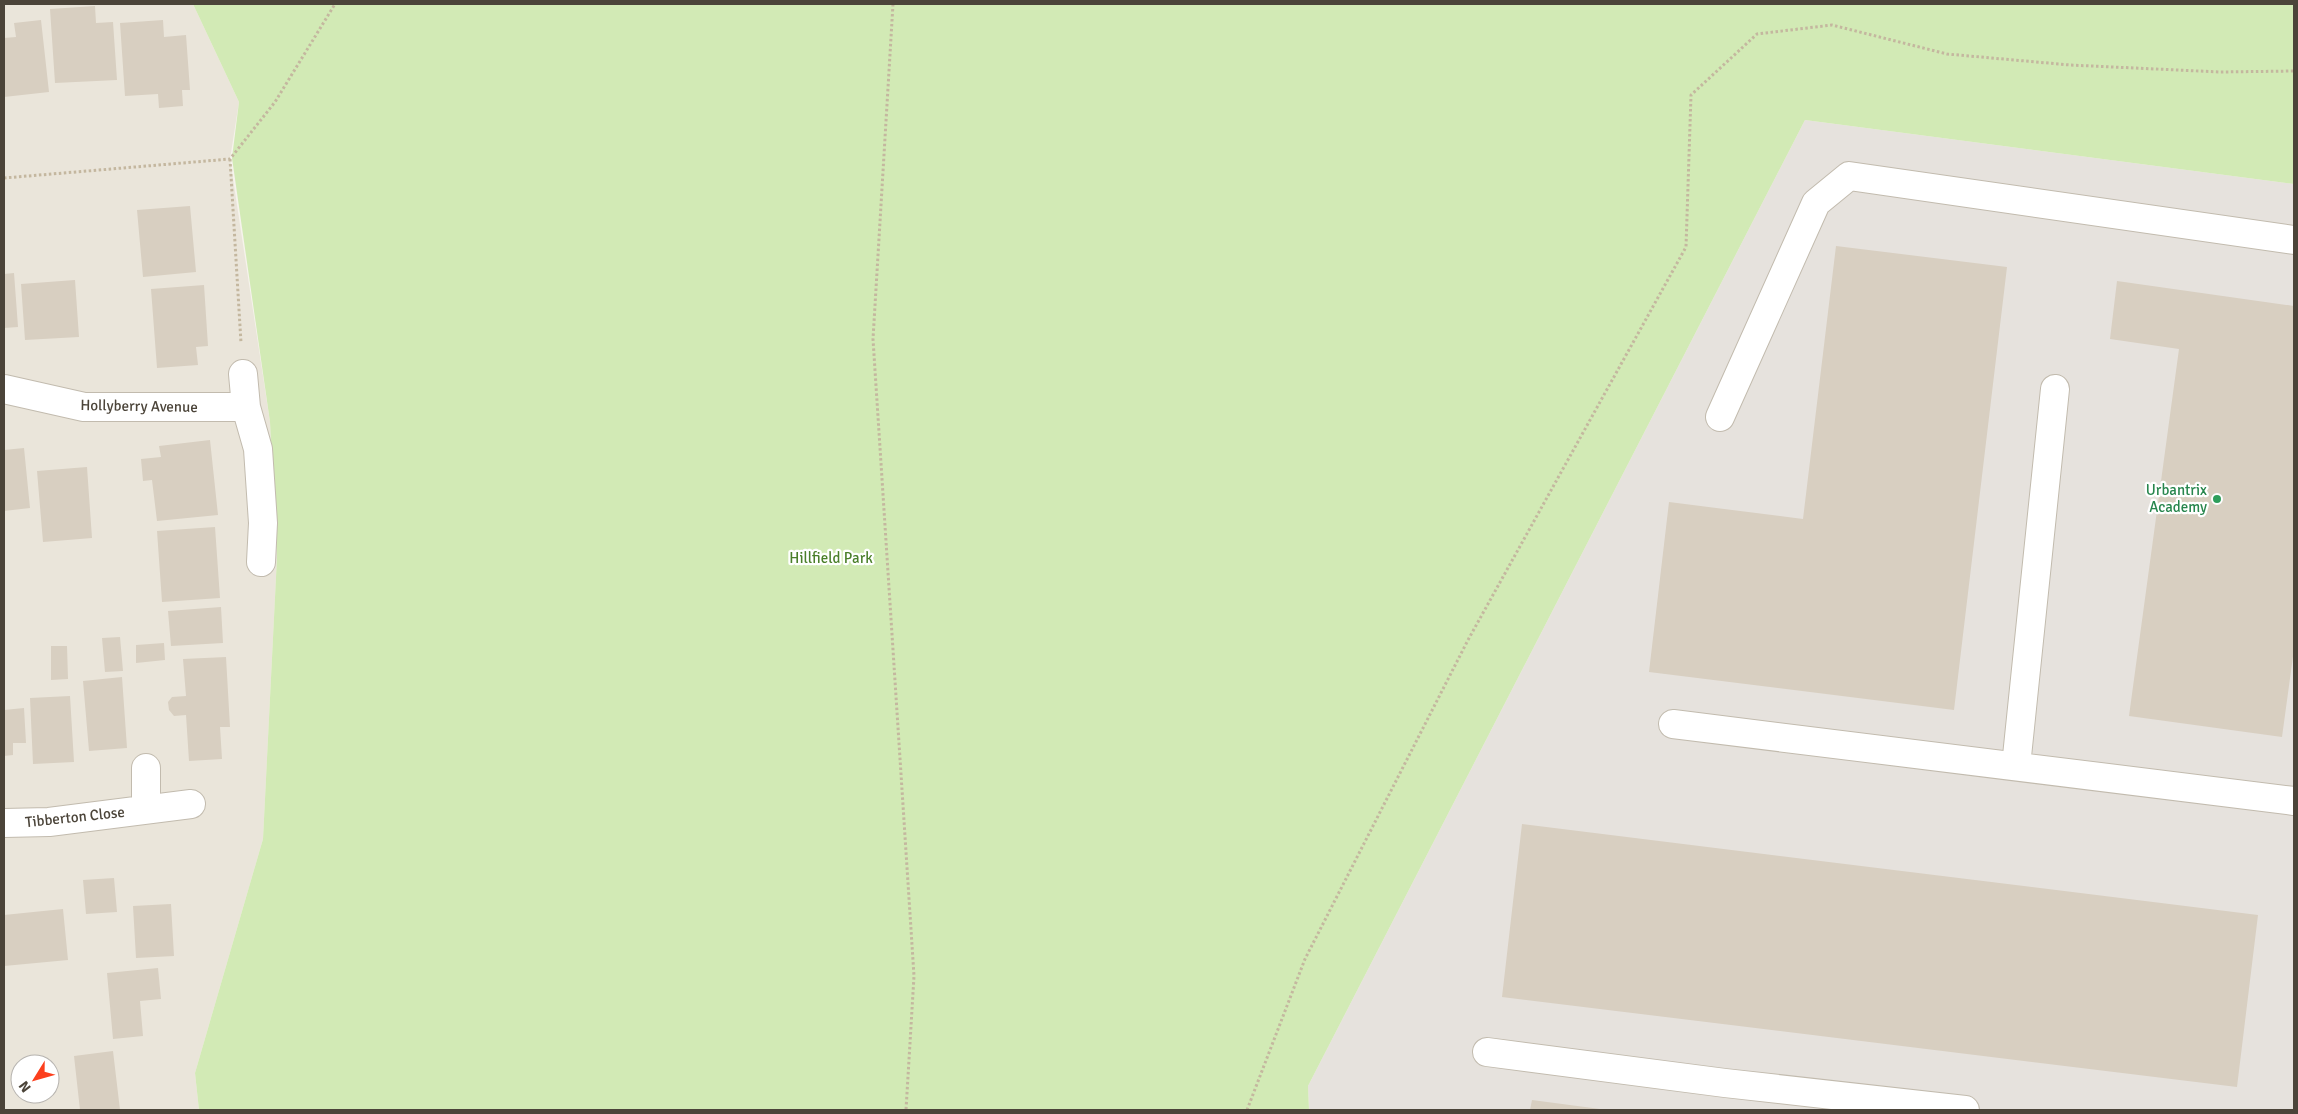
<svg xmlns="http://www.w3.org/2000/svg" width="2298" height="1114" viewBox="0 0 2298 1114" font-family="Signika,sans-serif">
  <rect width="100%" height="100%" fill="#f6f3ec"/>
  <path fill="#eae5da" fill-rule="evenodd" d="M4 4H193L239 102 230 159 270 422 277 557 263 839 195 1073 199 1110H4ZM20 1064H50V1094H20Z"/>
  <path fill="#e6e2dd" d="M1805 120 2294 184V1110H1309L1308 1086Z"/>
  <path fill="#d2eab5" d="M193 4H2294V184L1805 120 1308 1086 1309 1110H199L195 1073 263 839 277 557 270 422 232 158 239 102Z"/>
  <path fill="#d8cfc1" d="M95 6 96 23 113 22 117 80 55 83 50 9Z
    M41 20 49 92 4 97V38L16 37 14 23Z
    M163 20 164 37 186 35 190 90H182L183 106 159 108 158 94 125 96 120 23Z
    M190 206 196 272 143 277 137 210Z
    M1836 246 2007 267 1954 710 1649 672 1669 502 1803 519Z
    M14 273 18 327 4 328V274Z
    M75 280 79 337 25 340 21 284Z
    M2117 281 2294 306V649L2282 737 2129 716 2179 349 2110 339Z
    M204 285 208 346 196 347 198 365 157 368 151 289Z
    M210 440 218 515 157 521 152 480 143 481 141 459 161 457 159 446Z
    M24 448 30 508 4 511V450Z
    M87 467 92 538 43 542 37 471Z
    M215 527 220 598 162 602 157 531Z
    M221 607 223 643 171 646 168 611Z
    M120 637 123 671 105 672 102 638Z
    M164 643 165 660 136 663V645Z
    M51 646H67L68 679 51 680Z
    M226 657 230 727H220L222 759 189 761 186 715 174 716 169 710 168 702 172 697 186 696 183 659Z
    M122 677 127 748 89 751 83 681Z
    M70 696 74 762 33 764 30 698Z
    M24 708 26 743H13V755L4 756V710Z
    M1522 824 2258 915 2237 1087 1502 997Z
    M114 878 117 912 86 914 83 880Z
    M171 904 174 956 136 958 133 906Z
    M63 909 68 960 4 966V915Z
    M158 968 161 999 140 1001 143 1036 113 1039 107 973Z
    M113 1051 120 1110H80L74 1056Z
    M1532 1100 1600 1109V1110H1530Z"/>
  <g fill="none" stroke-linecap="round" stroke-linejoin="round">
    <defs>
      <path id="minor" d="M243 374 246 407 258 449 263 523 261 562
        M4 389 84 407H246
        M1720 417 1816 203 1849 176 2294 240
        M1673 724 2294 801
        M2016 766 2055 389
        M146 809V768
        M4 823 49 822 191 804
        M1487 1052 1725 1083 1965 1110"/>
    </defs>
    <use href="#minor" stroke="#c2bbae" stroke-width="30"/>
    <path stroke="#c4b79f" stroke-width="3" stroke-dasharray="2.5 2.5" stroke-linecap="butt" d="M893 4 873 339 914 976 906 1110
      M230 159 241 343
      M4 178 230 159 275 102 335 4
      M1247 1110 1305 959 1468 640 1686 247 1691 95 1757 34 1832 25 1947 54 2070 65 2220 72 2294 71"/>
    <use href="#minor" stroke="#fff" stroke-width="28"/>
  </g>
  <circle fill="#2e9e5b" stroke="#fff" stroke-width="2" cx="2217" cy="499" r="5"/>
  <g text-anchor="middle" stroke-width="4.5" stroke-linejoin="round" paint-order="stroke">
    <g font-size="15" fill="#4b4439" stroke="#fff">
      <text transform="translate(139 406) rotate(1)" y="5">Hollyberry Avenue</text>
      <text transform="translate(75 817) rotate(-6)" y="5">Tibberton Close</text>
    </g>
    <g font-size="15" fill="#27864d" stroke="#fff" text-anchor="end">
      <text x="2207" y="495">Urbantrix<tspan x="2207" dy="17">Academy</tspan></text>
    </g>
    <g font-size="15" fill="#4a7f2a" stroke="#fff">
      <text x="831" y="563">Hillfield Park</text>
    </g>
  </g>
  <rect width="2298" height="1114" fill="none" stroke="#4b4439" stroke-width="10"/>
  <g transform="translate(35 1079) rotate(233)"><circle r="24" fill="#ffffff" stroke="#b7b4b0"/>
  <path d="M0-4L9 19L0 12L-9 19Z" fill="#fc3f1d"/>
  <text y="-8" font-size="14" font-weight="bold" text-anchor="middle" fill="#4b4439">N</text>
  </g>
</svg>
